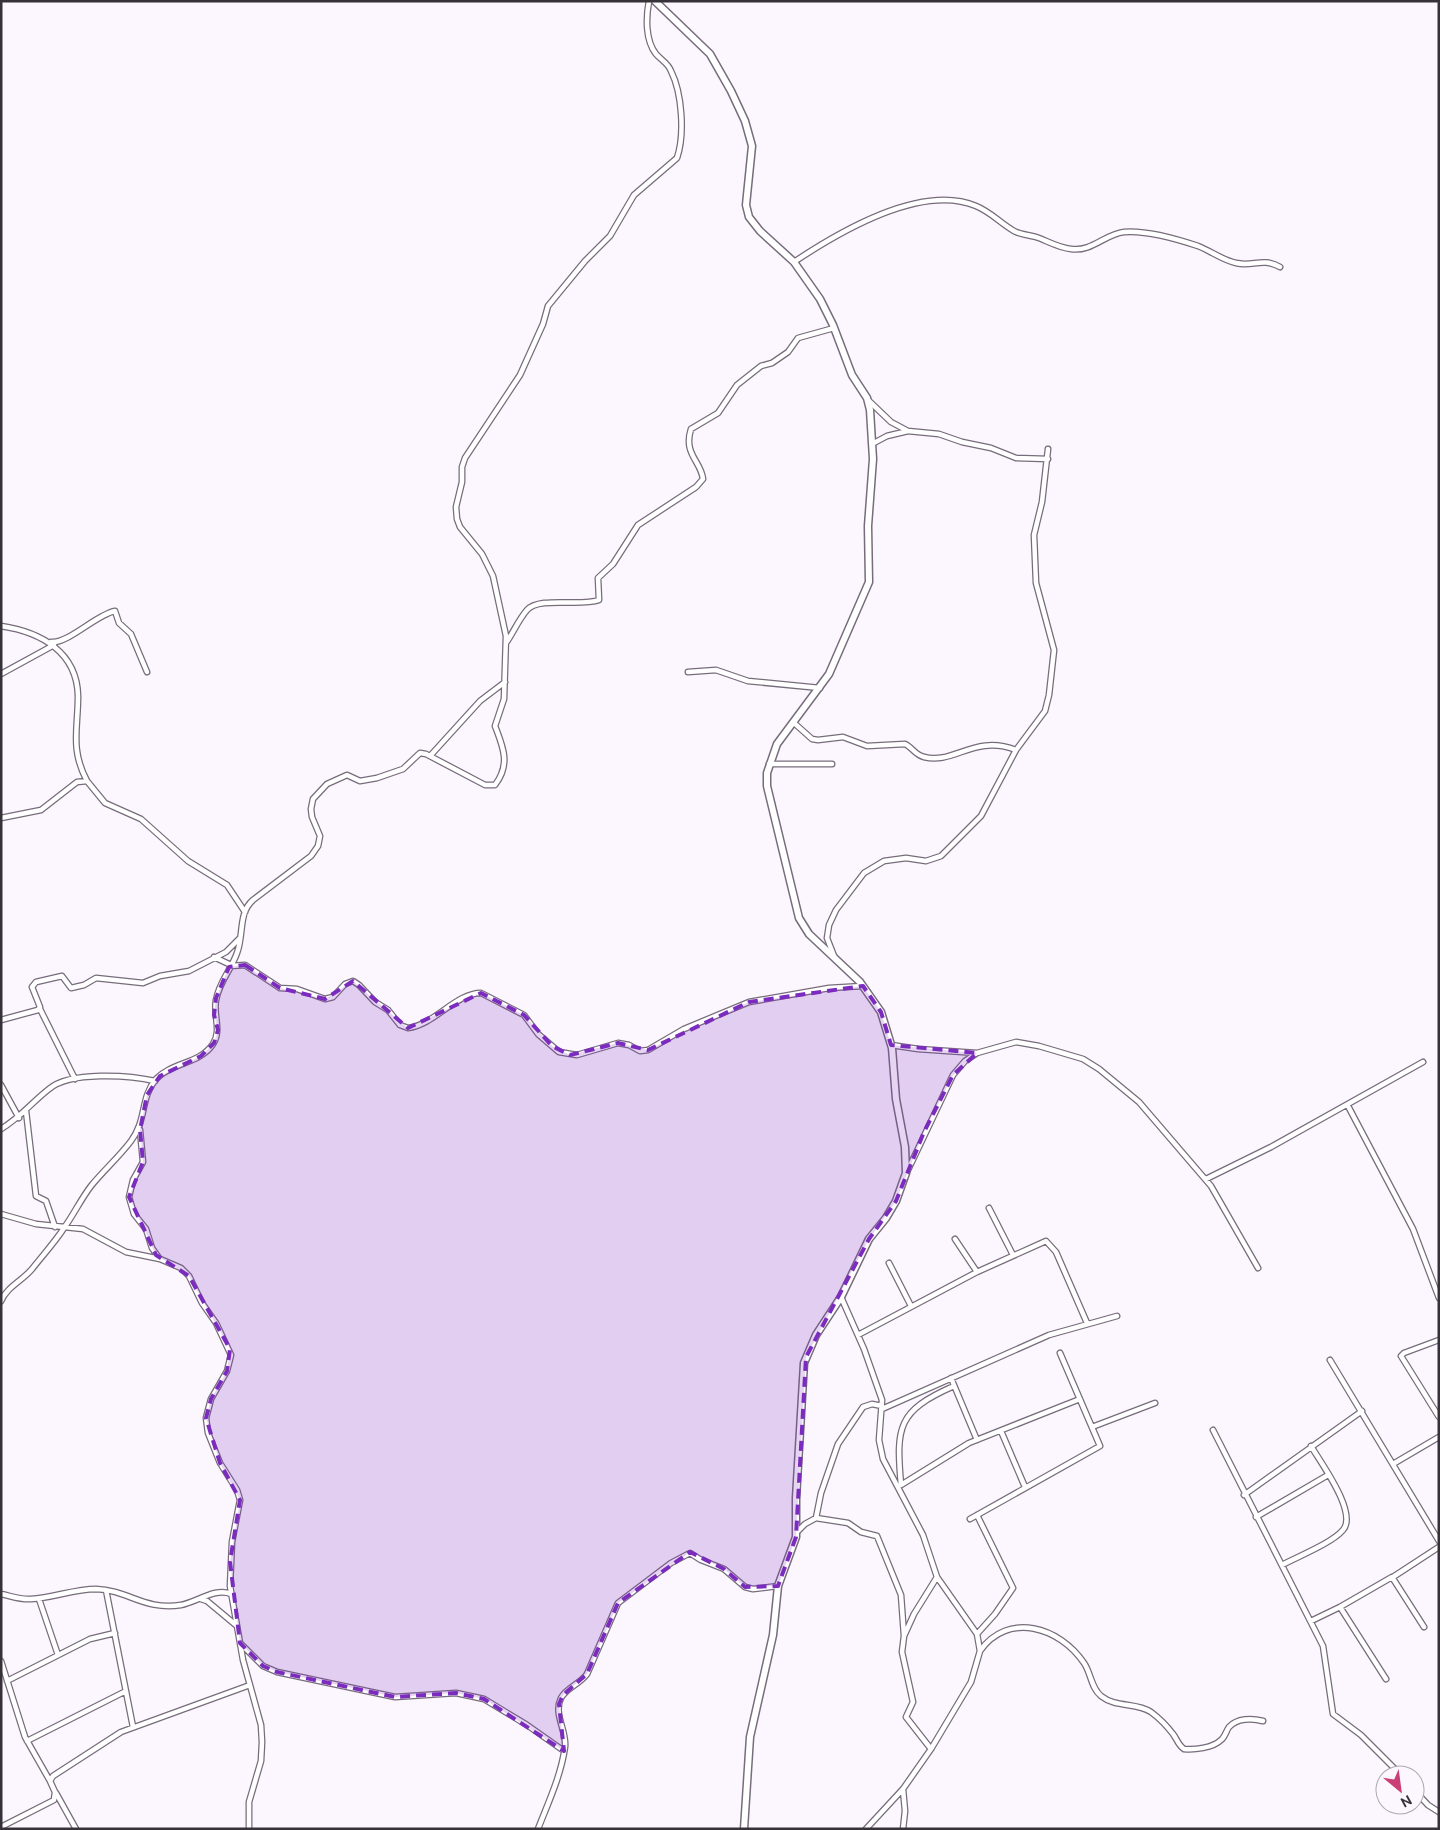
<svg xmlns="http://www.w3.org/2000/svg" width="1440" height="1830" viewBox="0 0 1440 1830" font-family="Ubuntu,sans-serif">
  <rect width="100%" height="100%" fill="#fcf7fe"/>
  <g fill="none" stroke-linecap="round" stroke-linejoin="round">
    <defs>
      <path id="street" d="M794 262C839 232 921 183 976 206 991 212 1000 223 1014 231 1021 235 1031 235 1039 238 1049 242 1060 248 1071 249 1092 252 1105 234 1124 232 1147 230 1177 239 1198 246 1211 251 1222 260 1236 263 1253 267 1262 257 1280 267
        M868 400 891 422 908 431 939 434 962 442 991 448 1016 458 1048 459
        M872 444 887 436 908 431
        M1 626C41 632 77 652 78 696 78 729 70 749 87 781
        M51 642C68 644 97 614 115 611L119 623 131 634 147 672
        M506 643C513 633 519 619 527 610 540 596 580 607 599 600L598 578 613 564 638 525 696 487 703 479C701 461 683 454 691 429L718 413 737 385 761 366 772 363 788 352 798 338 834 328
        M688 672 716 670 748 681 820 688
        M1 674 54 645
        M793 722 812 739 818 740 843 737 867 746 905 744C912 747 915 755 924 757 954 765 974 734 1016 750
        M430 756 480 701 505 682
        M769 764H832
        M1 818 41 810 77 782 87 781 105 803 141 819 188 861 227 885 245 912
        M834 956 827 938 829 925 836 910 864 873 884 861 906 858 926 861 941 856 981 816 1016 750 1045 711 1049 695 1054 650 1036 583 1034 535 1042 502 1048 449
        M214 957 231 965
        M231 966 245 965 280 988 297 989 325 999 333 997 345 984 353 981 359 985 375 1002 388 1010 400 1025 408 1028C434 1025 456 993 481 993L524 1015 538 1034 559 1052 577 1055 618 1043 629 1045 640 1051 648 1050 684 1029 749 1002 829 988 863 986
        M40 1009 75 1079
        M1 1020 38 1010 40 1007 32 987 36 982 62 976 71 988 84 985 96 978 143 983 160 976 189 971 226 952 240 938
        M891 1045 918 1049 977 1053
        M1 1085 19 1118
        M1348 1106 1413 1229 1439 1298
        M26 1111 36 1196 46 1201 55 1227
        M1 1129C21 1117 31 1103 49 1089 70 1071 129 1075 155 1081
        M140 1130 143 1162 133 1180 129 1197 134 1214 146 1229 152 1248 159 1258
        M907 1172 953 1075 965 1061 977 1053 1016 1042 1039 1046 1083 1059 1099 1069 1139 1102 1211 1186 1258 1268
        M1206 1179 1271 1147 1423 1062
        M989 1208 1013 1255
        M1 1214 36 1224 83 1229 126 1252 160 1259 181 1268 189 1276 202 1303 216 1323 231 1355 227 1371 211 1399 206 1418 208 1433 220 1463 237 1490 240 1500 232 1542 230 1586 243 1660 261 1725 262 1742 261 1761 249 1802V1829
        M955 1239 977 1272
        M889 1263 911 1306
        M841 1297 864 1349 882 1400 879 1440 883 1459 923 1535 937 1577 977 1634 980 1651 971 1682 931 1749 903 1789 866 1829
        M1 1301C7 1287 22 1281 32 1269 43 1255 55 1242 64 1228 74 1214 81 1199 91 1186 103 1171 119 1157 131 1141 147 1120 140 1098 156 1079 172 1062 200 1064 213 1044 222 1030 213 1016 216 1000 219 982 231 970 237 953 244 935 238 913 253 900L311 856 318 846 320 836 312 817 311 809 313 799 327 784 347 775 360 781 377 778 403 769 420 753 426 754 485 785H495C511 764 503 747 495 726L504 699 506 636 493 576 482 554 460 527 457 519 456 507 462 482V467L465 458 520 375 543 324 548 306 585 261 610 236 634 195 677 158C685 134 682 93 671 71 668 63 661 60 656 54 645 40 646 17 649 1
        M858 1335 977 1272 1046 1241 1056 1252 1087 1323
        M1439 1340 1404 1353 1401 1356 1439 1417
        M1330 1360 1439 1541
        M951 1378 977 1440
        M954 1386C897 1411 896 1427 901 1485L969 1443 1080 1399
        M882 1409 1049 1335 1117 1316
        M1092 1427 1155 1403
        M1213 1430 1323 1646 1333 1714 1361 1735 1401 1775
        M1001 1431 1025 1487
        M1393 1464 1439 1437
        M1244 1495 1362 1411
        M1256 1517 1328 1475
        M816 1518 821 1493 838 1444 863 1407 872 1404 882 1406
        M970 1519 1100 1446 1060 1353
        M796 1533 805 1524 816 1518 848 1523 861 1532 877 1536 901 1595 904 1636
        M1282 1565C1299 1556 1332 1543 1343 1530 1358 1513 1321 1463 1311 1446
        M1393 1577 1439 1547
        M106 1590 133 1727
        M1 1594C11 1596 21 1600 31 1599 53 1598 74 1589 96 1589 128 1590 145 1611 181 1605 197 1602 216 1587 231 1594
        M39 1599 58 1655
        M201 1599 207 1601 237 1626
        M1340 1607 1386 1679
        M1311 1621 1340 1607 1392 1577 1424 1627
        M977 1634 995 1614 1013 1588 977 1515
        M241 1644 263 1666 277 1672 395 1697 456 1693 484 1699 527 1725 564 1751
        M980 1651C1008 1611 1060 1627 1084 1663 1091 1673 1091 1688 1101 1696 1116 1708 1136 1702 1151 1712 1159 1718 1167 1726 1173 1734 1177 1739 1178 1745 1184 1749 1194 1750 1213 1748 1221 1740 1225 1737 1226 1731 1229 1727 1237 1718 1252 1718 1263 1721
        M1 1661 25 1737 50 1781
        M7 1681 90 1639 115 1633
        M27 1741 126 1691
        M931 1749 906 1717 913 1702 902 1652 904 1636 914 1614 937 1577
        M903 1789 905 1811 903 1829
        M1415 1791 1428 1805 1439 1812
        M56 1793 76 1829
        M1 1827 54 1800 55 1792 50 1781 53 1776 121 1732 250 1685
        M538 1829C548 1803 561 1776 565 1747 567 1731 553 1714 561 1698 566 1688 580 1684 587 1674L618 1603 671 1563 690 1553 701 1560 724 1569 745 1587 753 1589 778 1586"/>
      <path id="secondary" d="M655 1 710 54 731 91 745 121 752 146 746 205 749 217 760 231 794 262 820 299 833 325 852 375 867 398 870 410 873 459 868 526 869 582 829 674 777 744 767 773V786L799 918 809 934 860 982 881 1012 892 1048 896 1099 905 1147 906 1173 896 1201 886 1218 869 1239 841 1297 816 1335 804 1363 796 1498V1537L778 1586 773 1635 750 1737 744 1829"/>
    </defs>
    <use href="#street" stroke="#776c7b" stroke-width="7"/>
    <use href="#secondary" stroke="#776c7b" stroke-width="9"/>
    <use href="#street" stroke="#fff" stroke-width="4.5"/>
    <use href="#secondary" stroke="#fff" stroke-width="6"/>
  </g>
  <path fill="#7b2cbf" fill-opacity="0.2" stroke="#7b2cbf" stroke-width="4" stroke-dasharray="10 6" stroke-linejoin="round" d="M245 965 280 988 325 999 353 981 408 1028 481 993 524 1015 552 1046 570 1055 618 1043 648 1050 749 1002 863 986 881 1012 891 1045 977 1053 953 1075 924 1132 896 1201 869 1239 806 1357 796 1537 778 1586 745 1587 724 1569 690 1552 618 1603 587 1674 563 1695 559 1704 564 1751 484 1699 456 1693 395 1697 277 1672 263 1666 240 1643 230 1562 240 1500 220 1463 206 1418 211 1399 227 1371 230 1349 189 1276 156 1255 129 1197 143 1162 140 1130 147 1095 160 1076 201 1056 214 1043 218 1030 214 1015 216 998 229 967Z"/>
  <rect width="1440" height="1830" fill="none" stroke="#373239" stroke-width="5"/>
  <g transform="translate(1400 1790) rotate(151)"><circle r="24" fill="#fcf7fe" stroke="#ada8af"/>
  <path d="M0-4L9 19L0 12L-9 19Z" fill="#ca3f75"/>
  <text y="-8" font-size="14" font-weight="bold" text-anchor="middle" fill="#373239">N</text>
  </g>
</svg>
